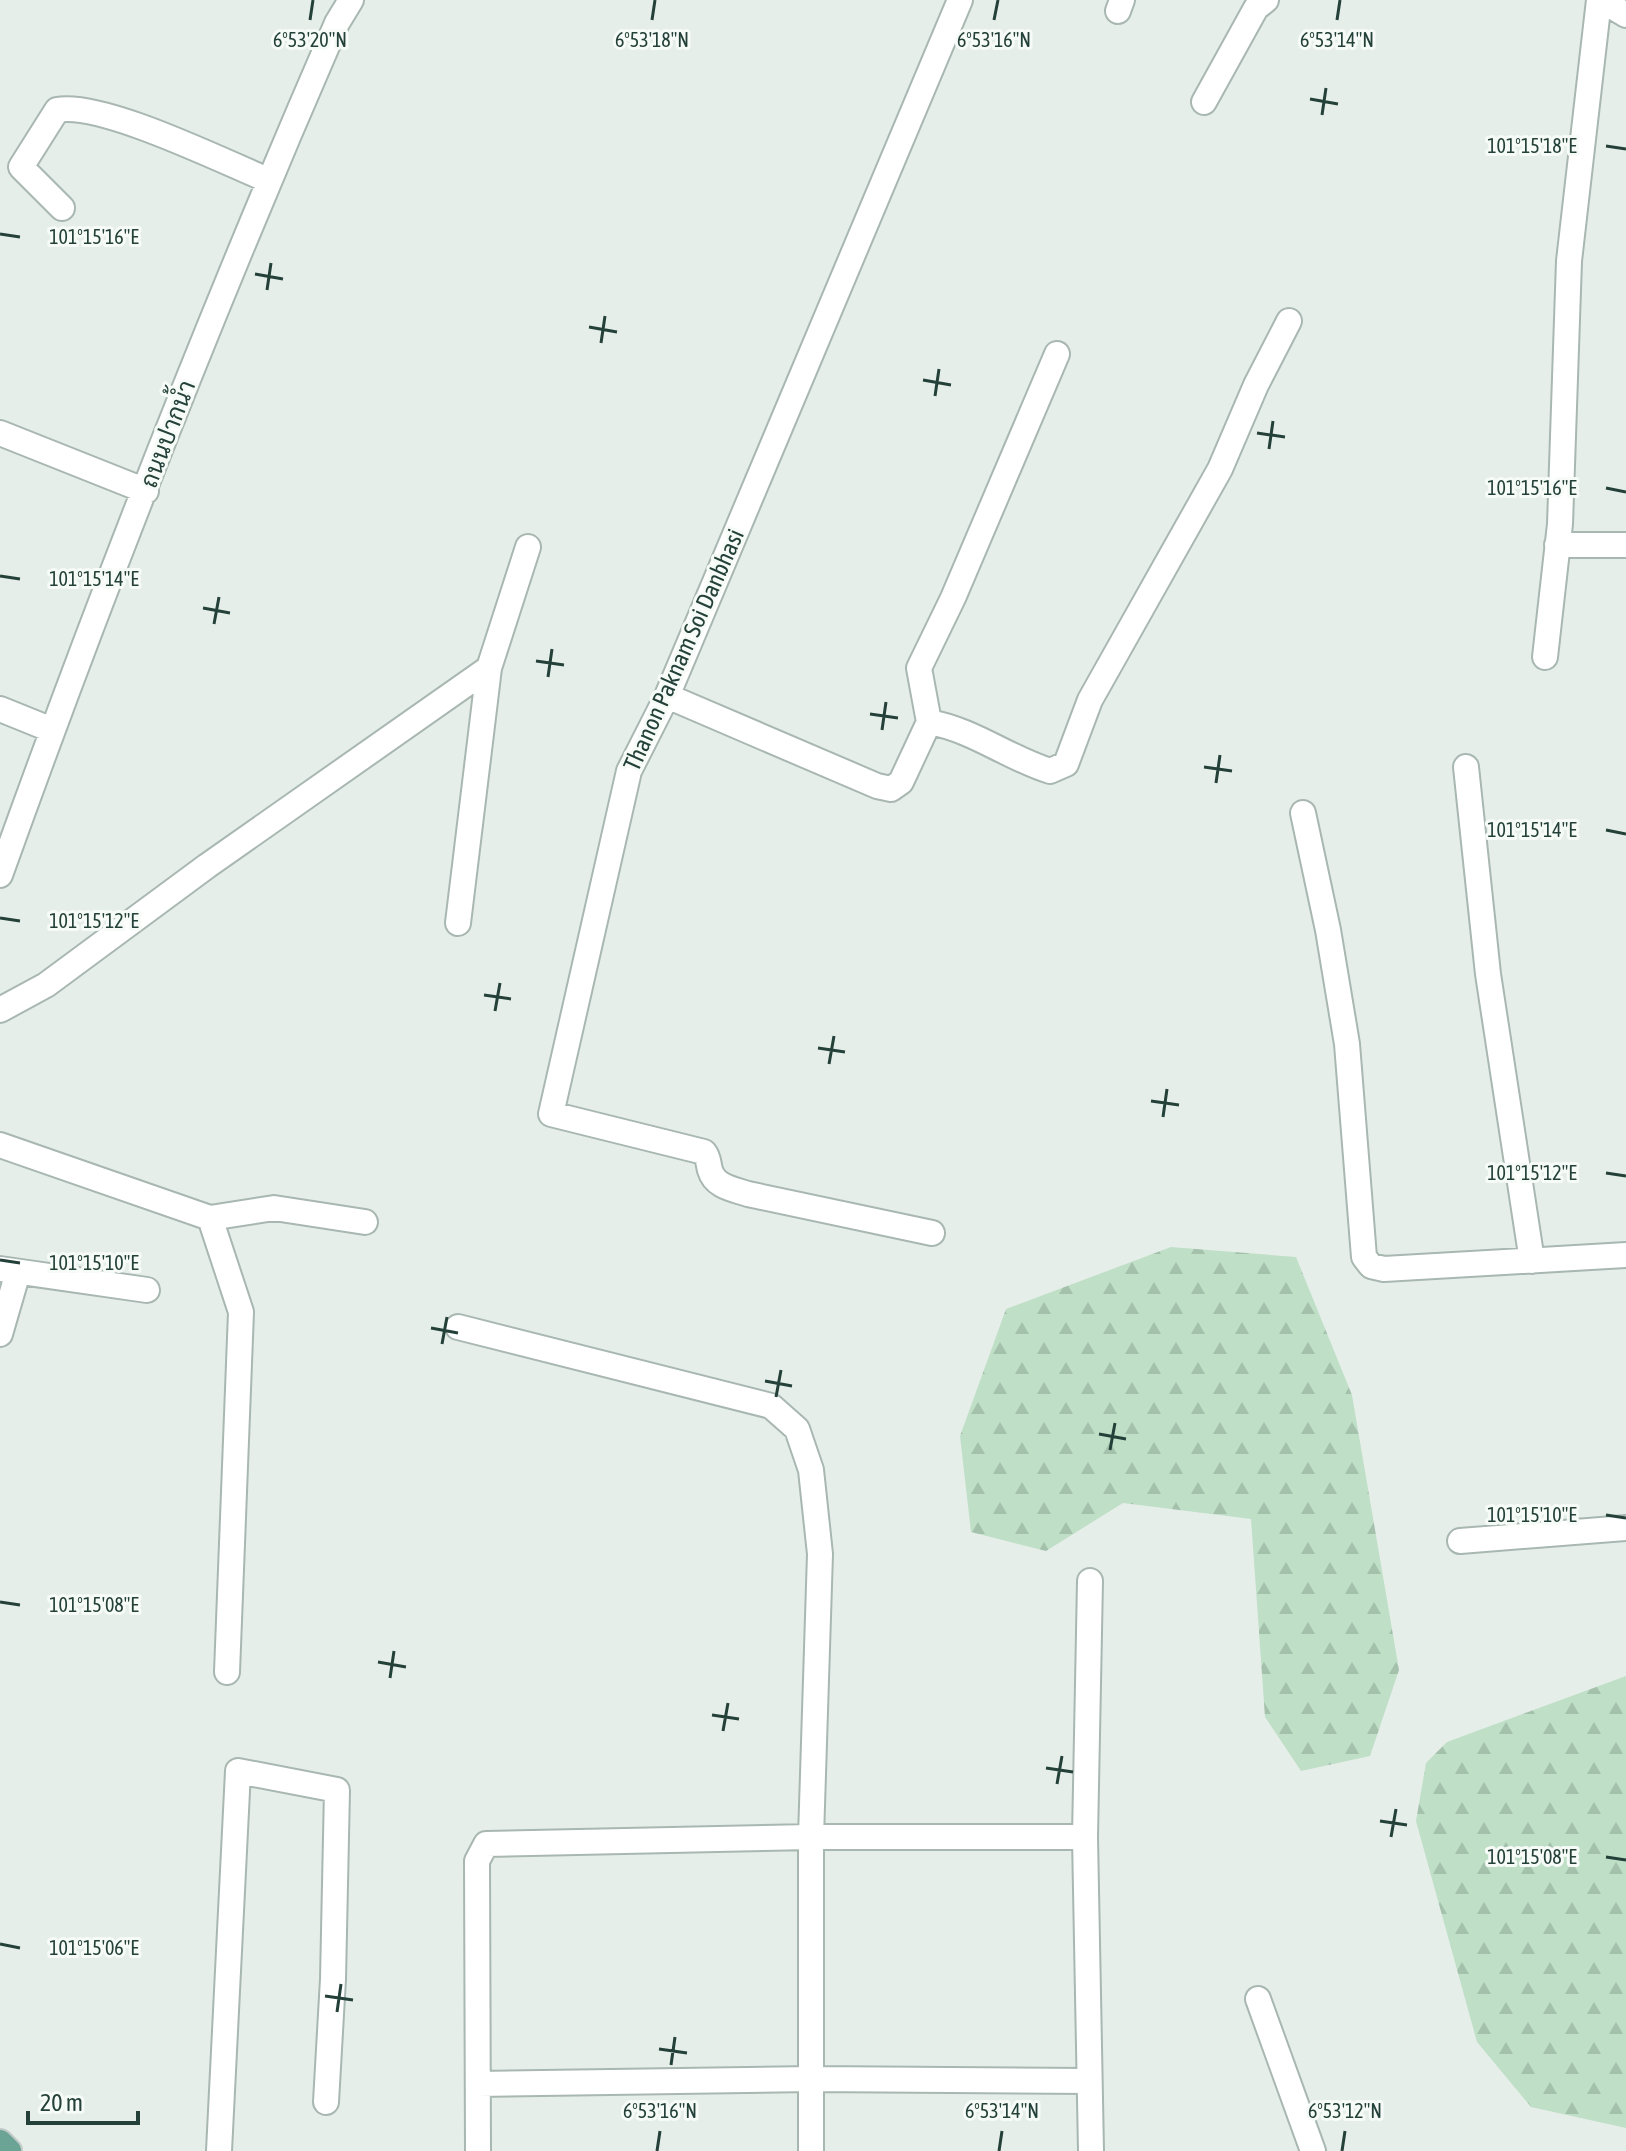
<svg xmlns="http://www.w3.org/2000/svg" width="1626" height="2151" viewBox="0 0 1626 2151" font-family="'Asap Condensed',Sarabun,sans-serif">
  <defs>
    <pattern id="forest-firs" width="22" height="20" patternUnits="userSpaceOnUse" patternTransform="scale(2)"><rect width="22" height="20" fill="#bfdfc7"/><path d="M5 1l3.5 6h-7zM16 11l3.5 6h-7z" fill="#a4c1ac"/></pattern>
  </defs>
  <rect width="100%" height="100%" fill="#e6eeea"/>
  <path fill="url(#forest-firs)" d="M1171 1247 1296 1257 1352 1395 1399 1670 1370 1756 1301 1771 1265 1717 1251 1519 1123 1503 1046 1551 971 1532 960 1436 1006 1309Z
    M1626 1676V2128L1531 2107 1477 2042 1416 1821 1426 1763 1447 1742Z"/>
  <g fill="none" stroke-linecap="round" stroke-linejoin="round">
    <defs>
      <path id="minor" d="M1601 0 1626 15
        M1118 11 1122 0
        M1204 102 1256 8 1266 0
        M62 208 21 167 57 110C101 101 222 161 268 180
        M0 433 146 491
        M1557 545H1626
        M1545 657 1560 524 1569 261 1599 0
        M667 696 877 786 891 789 901 782 929 722C974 730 1008 758 1050 771L1066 764 1090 700 1220 469 1256 385 1289 321
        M0 709 52 730
        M929 722 919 668 953 598 1057 354
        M1466 767 1488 974 1532 1261
        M1303 813 1328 930 1347 1044 1364 1257 1371 1266 1384 1269 1626 1255
        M0 875C103 588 215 303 337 23L351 0
        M458 923 489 668
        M0 1010 46 985 207 866 489 668 528 547
        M0 1145 210 1218 241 1312 227 1672
        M210 1218 274 1208 365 1222
        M932 1233 748 1194C733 1189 715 1187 710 1170 708 1163 709 1158 704 1152L551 1114 629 771 667 696 960 0
        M0 1269 147 1290
        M458 1327 771 1406 797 1429 811 1470 820 1554 811 1837V2151
        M0 1334 18 1272
        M1460 1541 1626 1528
        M1090 1581 1085 1837 1091 2151
        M1258 1999 1313 2151
        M478 2084 812 2079 1089 2081
        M219 2151 238 1771 337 1790 333 1979 326 2102
        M478 2151 477 1861 486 1844 811 1837H1085"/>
      <path id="major" d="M0 2142 9 2151"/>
    </defs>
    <use href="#minor" stroke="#a8b7b1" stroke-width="28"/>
    <use href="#major" stroke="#c2cac8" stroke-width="28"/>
    <use href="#minor" stroke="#fff" stroke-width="24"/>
    <use href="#major" stroke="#6ba394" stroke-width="24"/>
  </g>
  <path fill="none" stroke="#244139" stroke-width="3" d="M310 20 313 0M652 20 655 0M994 20 998 0M1337 20 1340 0M1310 99 1338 104M1322 115 1326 88M1606 146 1626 149M0 234 20 237M255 274 283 279M267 290 271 263M589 327 617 332M601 343 605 316M923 380 951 385M935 396 939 369M1257 433 1285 437M1269 449 1273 421M1606 488 1626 492M0 576 20 579M203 608 230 613M214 624 219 597M536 661 564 665M548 677 552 649M870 714 898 718M882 730 886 702M1204 767 1232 771M1216 783 1220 755M1606 830 1626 834M0 918 20 921M484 995 511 999M495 1011 500 983M818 1048 845 1052M829 1064 834 1036M1151 1101 1179 1105M1163 1117 1167 1089M1606 1173 1626 1176M0 1260 20 1263M431 1328 458 1333M442 1344 447 1317M765 1381 792 1386M776 1397 781 1370M1099 1434 1126 1439M1110 1450 1115 1423M1606 1515 1626 1518M0 1602 20 1605M378 1662 406 1667M390 1678 394 1651M712 1715 739 1719M723 1731 728 1703M1046 1768 1073 1772M1057 1784 1062 1756M1380 1821 1407 1825M1391 1837 1396 1809M1606 1857 1626 1860M0 1944 20 1948M325 1996 353 2000M337 2012 341 1984M659 2049 687 2053M671 2065 675 2037M657 2151 660 2131M999 2151 1002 2131M1342 2151 1345 2131"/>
  <g text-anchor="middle" stroke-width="6" stroke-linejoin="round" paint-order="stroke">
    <g font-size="24" fill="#244139" stroke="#f6fbf8">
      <text transform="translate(168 434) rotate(-69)" y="8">ถนนปากน้ำ</text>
      <text transform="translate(684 650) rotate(-66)" y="8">Thanon Paknam Soi Danbhasi</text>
    </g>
  </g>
  <g font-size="20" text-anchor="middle" fill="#244139" stroke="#f6fbf8" stroke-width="6" stroke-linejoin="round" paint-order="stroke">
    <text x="652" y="47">6°53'18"N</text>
    <text x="994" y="47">6°53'16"N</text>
    <text x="1337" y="47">6°53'14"N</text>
    <text x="310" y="47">6°53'20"N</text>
    <text x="1532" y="153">101°15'18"E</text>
    <text x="94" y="244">101°15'16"E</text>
    <text x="1532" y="495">101°15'16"E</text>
    <text x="94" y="586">101°15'14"E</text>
    <text x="1532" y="837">101°15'14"E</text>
    <text x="94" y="928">101°15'12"E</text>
    <text x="1532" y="1180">101°15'12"E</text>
    <text x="94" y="1270">101°15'10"E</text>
    <text x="1532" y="1522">101°15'10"E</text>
    <text x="94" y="1612">101°15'08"E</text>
    <text x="1532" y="1864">101°15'08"E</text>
    <text x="94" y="1955">101°15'06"E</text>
    <text x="660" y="2118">6°53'16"N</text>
    <text x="1002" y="2118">6°53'14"N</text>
    <text x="1345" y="2118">6°53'12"N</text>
  </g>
  <path d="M28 2111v12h110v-12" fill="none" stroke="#244139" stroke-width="4"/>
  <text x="40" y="2111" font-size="24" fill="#244139" stroke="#f6fbf8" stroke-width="6" paint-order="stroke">20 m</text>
</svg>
